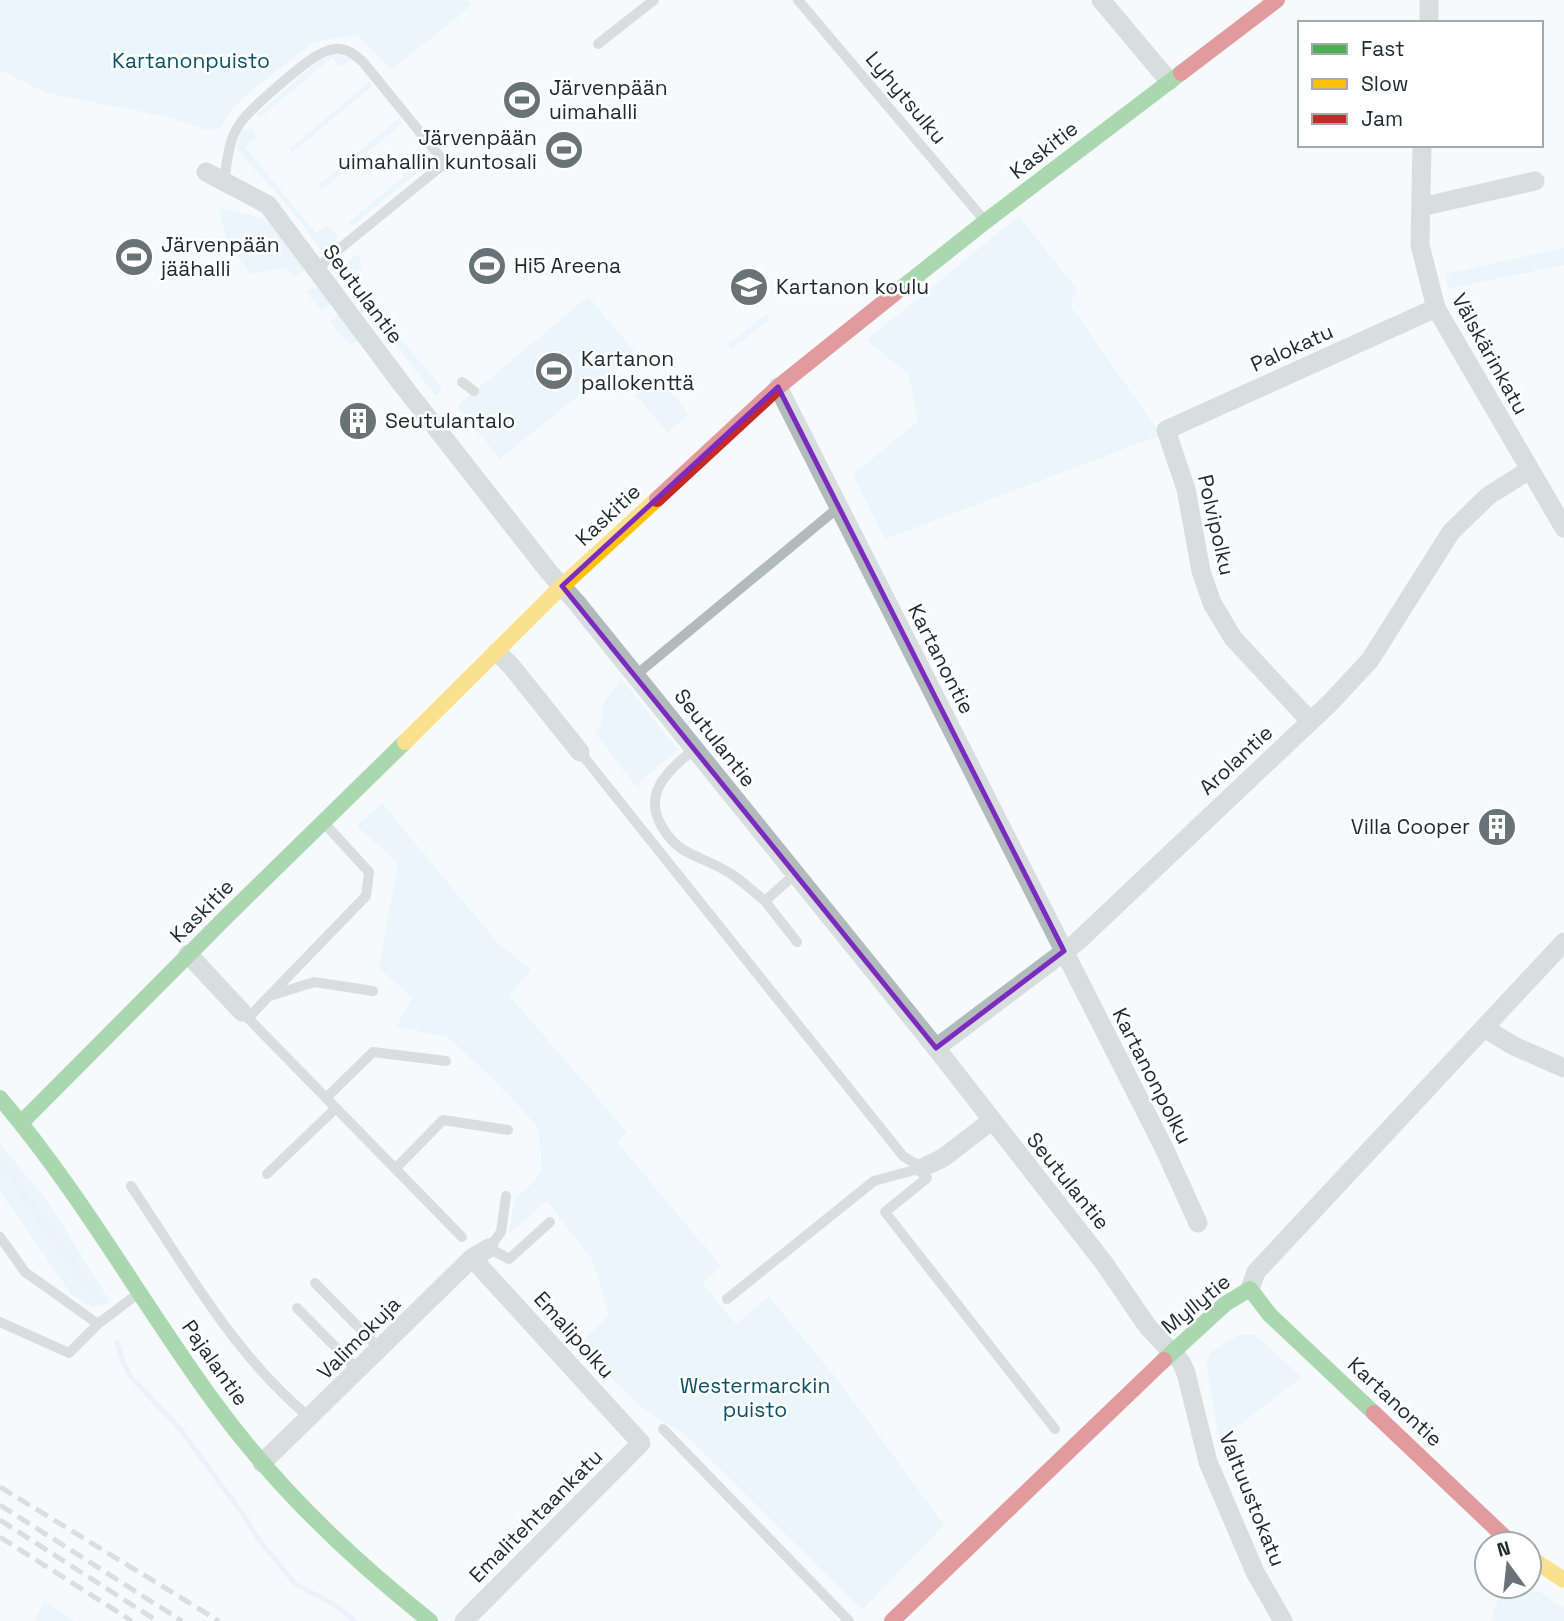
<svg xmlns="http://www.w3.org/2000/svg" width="1564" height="1621" viewBox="0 0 1564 1621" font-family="'Space Grotesk',sans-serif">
  <rect width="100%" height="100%" fill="#f7fafc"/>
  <path fill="#d9f2fb" d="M0 0H467L472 5 391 70 357 35 314 42 247 94 230 111 221 128 215 131 203 129 164 116 46 93 0 70Z
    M336 54 351 59 341 67 332 58 259 118 256 115 321 59Z
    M369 82 373 86 365 92 292 153 289 149Z
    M399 118 403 123 322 190 319 185Z
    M252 128 257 137 245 147 316 233 327 225 336 235V241L322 252 298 218 236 148 242 131Z
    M418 148 422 151 423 158 419 171 354 225H350L349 222 420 163 413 153Z
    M219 207 262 218 270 224 305 270 295 277 287 268 250 274 227 241Z
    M1019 216 1077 290 1070 305 1161 435 885 539 853 475 918 421 909 375 867 340Z
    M1564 248V265L1448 289 1445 274Z
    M359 253 362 267 349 277 439 384 442 391 436 396 340 274 341 268Z
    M314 288H318L331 304 322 311 307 292Z
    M588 297 634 351 500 459 457 406Z
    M339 314 359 340 353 344 347 343 330 322Z
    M766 314 770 319 731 350 727 345Z
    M657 375 689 414 667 433 635 394Z
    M621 678 678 750 644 778 637 787 594 732 601 725 604 702Z
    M382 803 497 942 531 970 509 995 627 1132 617 1142 721 1266 702 1283 736 1324 769 1296 843 1387 944 1525 862 1610 687 1436 646 1411 603 1370 576 1348 609 1315 593 1261 547 1201 508 1235 515 1199 536 1180 542 1169 538 1127 501 1087 448 1037 396 1027 412 998 379 968 398 864 357 826Z
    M0 1144 47 1200 111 1303 90 1307 71 1294 0 1191Z
    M1238 1335H1255L1302 1377 1219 1441 1206 1363 1211 1352Z
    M1529 1585 1564 1608V1621H1493L1491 1617 1504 1586Z
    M45 1601 74 1621H34Z"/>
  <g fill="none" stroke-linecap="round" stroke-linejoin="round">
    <path stroke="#e0e6f8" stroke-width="5" d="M0 1161 97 1298
      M117 1342 124 1365 131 1377 181 1430 244 1516 259 1540 295 1584 332 1603 355 1621"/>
    <path stroke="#b1bbbb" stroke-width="10" d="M798 0 985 221
      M598 44 654 0
      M224 182C227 163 228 141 239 125 247 111 304 62 320 54 326 51 333 48 340 49 350 50 356 56 363 62L445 163 327 259 318 272
      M462 382 474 391
      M636 675 839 507
      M694 749C671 769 642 791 661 825 666 834 673 843 682 849 696 858 712 862 726 871 740 878 752 891 765 901L794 875
      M580 752 903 1156 922 1168
      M765 901 797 942
      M270 996 314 982 373 991
      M242 1012 462 1237
      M248 1018 366 896 369 872 325 824
      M326 1098 373 1052 446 1061
      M395 1169 443 1120 508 1130
      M267 1174 336 1108
      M927 1178 885 1212 1055 1429
      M131 1186C185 1266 234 1355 309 1417
      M506 1196 501 1232 489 1248 509 1259 550 1222
      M0 1237 25 1272 98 1324 140 1292
      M315 1283 380 1349
      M727 1299 874 1181 922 1168
      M297 1308 358 1370
      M0 1322 69 1353 98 1324
      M663 1429 849 1621"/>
    <path stroke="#b1bbbb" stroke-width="19" d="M1101 0 1169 81
      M1429 0V23
      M1422 145 1420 245 1436 308 1564 528
      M206 172 268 205 404 387 549 572 576 602 936 1048 1104 1263 1148 1327 1181 1362 1186 1373 1208 1462 1255 1572 1283 1621
      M1421 207 1535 181
      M778 387 1164 1148 1198 1223
      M497 652 512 667 580 752
      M1310 721 1233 638 1212 603 1201 571 1186 489 1166 430 1436 308
      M188 954 242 1012
      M1484 1028 1514 1046 1564 1068
      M936 1048 1077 942 1330 703 1370 660 1451 532 1488 496 1529 470
      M922 1168 943 1158 991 1121
      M1250 1289 1256 1272 1564 942
      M262 1463 472 1258 489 1248
      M464 1621 641 1443 472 1258"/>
    <path stroke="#4caf50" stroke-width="16" d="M894 294 986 221 1181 73
      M0 1098C81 1193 141 1302 214 1402 275 1486 349 1557 430 1621
      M22 1122 227 916 405 742
      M1164 1360 1225 1304 1250 1289 1270 1315 1374 1413"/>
    <path stroke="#ffc107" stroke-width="16" d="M405 742 562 586 657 499
      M1529 1557 1564 1580"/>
    <path stroke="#c62828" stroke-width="16" d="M1181 73 1277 0
      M657 499 778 387 894 294
      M1374 1413 1512 1544
      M892 1621 1164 1360"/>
    <path stroke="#b6bcbc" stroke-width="5" stroke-dasharray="14 7" stroke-linecap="butt" d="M0 1487 219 1621
      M0 1505 182 1621
      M0 1520 157 1621
      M0 1537 132 1621"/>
  </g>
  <path d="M0 0H1564V1621H0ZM778 387 1064 951 936 1048 562 586Z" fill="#f7fafc" fill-opacity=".55" fill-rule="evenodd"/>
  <path fill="none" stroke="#7b2cbf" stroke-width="5" stroke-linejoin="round" d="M778 387 1064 951 936 1048 562 586Z"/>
  <defs>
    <symbol id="stadium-disc" viewBox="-11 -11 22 22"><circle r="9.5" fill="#697376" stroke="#fff"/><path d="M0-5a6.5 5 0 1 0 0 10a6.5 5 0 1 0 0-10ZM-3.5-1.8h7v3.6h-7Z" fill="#fff"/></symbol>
    <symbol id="school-disc" viewBox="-11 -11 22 22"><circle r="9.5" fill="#697376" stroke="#fff"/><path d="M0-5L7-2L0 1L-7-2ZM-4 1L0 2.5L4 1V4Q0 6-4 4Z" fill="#fff"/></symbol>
    <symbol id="building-disc" viewBox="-11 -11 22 22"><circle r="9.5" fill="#697376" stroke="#fff"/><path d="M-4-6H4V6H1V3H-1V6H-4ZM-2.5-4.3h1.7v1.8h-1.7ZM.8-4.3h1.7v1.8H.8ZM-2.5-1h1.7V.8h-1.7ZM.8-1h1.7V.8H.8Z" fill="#fff"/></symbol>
  </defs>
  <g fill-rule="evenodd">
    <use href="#stadium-disc" x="500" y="78" width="44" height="44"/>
    <use href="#stadium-disc" x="542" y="128" width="44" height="44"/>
    <use href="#stadium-disc" x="112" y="235" width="44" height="44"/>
    <use href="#stadium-disc" x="465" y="244" width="44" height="44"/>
    <use href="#school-disc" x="727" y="265" width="44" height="44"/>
    <use href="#stadium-disc" x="532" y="349" width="44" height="44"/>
    <use href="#building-disc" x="336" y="399" width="44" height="44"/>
    <use href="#building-disc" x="1475" y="805" width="44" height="44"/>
  </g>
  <g text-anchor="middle" stroke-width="5" stroke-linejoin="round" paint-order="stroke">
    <g font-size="21" fill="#085264" stroke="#fff">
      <text x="191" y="68">Kartanonpuisto</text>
      <text x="755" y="1393">Westermarckin<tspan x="755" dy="24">puisto</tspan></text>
    </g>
    <g font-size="21" fill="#1c2a2e" stroke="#fff" text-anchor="start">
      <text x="549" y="95">Järvenpään<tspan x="549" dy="24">uimahalli</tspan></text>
      <text x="537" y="145" text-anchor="end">Järvenpään<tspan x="537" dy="24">uimahallin kuntosali</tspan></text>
      <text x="161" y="252">Järvenpään<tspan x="161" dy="24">jäähalli</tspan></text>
      <text x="514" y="273">Hi5 Areena</text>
      <text x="776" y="294">Kartanon koulu</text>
      <text x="581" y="366">Kartanon<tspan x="581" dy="24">pallokenttä</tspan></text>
      <text x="385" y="428">Seutulantalo</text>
      <text x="1470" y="834" text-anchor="end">Villa Cooper</text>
    </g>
    <g font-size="21" fill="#1c2a2e" stroke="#fff">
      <text transform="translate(906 98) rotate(50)" y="7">Lyhytsulku</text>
      <text transform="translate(1044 150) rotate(-38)" y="7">Kaskitie</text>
      <text transform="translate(363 294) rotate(53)" y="7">Seutulantie</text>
      <text transform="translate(1292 348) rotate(-24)" y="7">Palokatu</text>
      <text transform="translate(1490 354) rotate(61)" y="7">Välskärinkatu</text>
      <text transform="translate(608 515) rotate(-43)" y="7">Kaskitie</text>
      <text transform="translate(1216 525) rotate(77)" y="7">Polvipolku</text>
      <text transform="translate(941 659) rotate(63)" y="7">Kartanontie</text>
      <text transform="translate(715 738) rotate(52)" y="7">Seutulantie</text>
      <text transform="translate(1236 760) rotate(-43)" y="7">Arolantie</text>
      <text transform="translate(202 911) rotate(-45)" y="7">Kaskitie</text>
      <text transform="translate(1152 1076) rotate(63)" y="7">Kartanonpolku</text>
      <text transform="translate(1068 1181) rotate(51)" y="7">Seutulantie</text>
      <text transform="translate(1196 1304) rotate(-39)" y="7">Myllytie</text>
      <text transform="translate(574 1335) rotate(48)" y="7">Emalipolku</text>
      <text transform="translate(359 1338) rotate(-45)" y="7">Valimokuja</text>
      <text transform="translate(215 1363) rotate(55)" y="7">Pajalantie</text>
      <text transform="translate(1395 1402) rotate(43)" y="7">Kartanontie</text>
      <text transform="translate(1252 1499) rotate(68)" y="7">Valtuustokatu</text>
      <text transform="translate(536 1516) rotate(-45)" y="7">Emalitehtaankatu</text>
    </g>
  </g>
  <rect x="1298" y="21" width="245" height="126" fill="#ffffff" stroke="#a4aaab" stroke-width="2"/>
  <rect x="1312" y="44" width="35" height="10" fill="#4caf50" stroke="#a4aaab" stroke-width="2"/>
  <text x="1361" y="56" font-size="21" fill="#1c2a2e">Fast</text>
  <rect x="1312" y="79" width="35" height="10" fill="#ffc107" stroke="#a4aaab" stroke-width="2"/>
  <text x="1361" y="91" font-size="21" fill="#1c2a2e">Slow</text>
  <rect x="1312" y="114" width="35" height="10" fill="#c62828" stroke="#a4aaab" stroke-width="2"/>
  <text x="1361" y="126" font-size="21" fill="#1c2a2e">Jam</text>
  <g transform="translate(1508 1565) rotate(345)"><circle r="33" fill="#ffffff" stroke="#a4aaab" stroke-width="2"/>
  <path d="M0-5L12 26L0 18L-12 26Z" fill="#697376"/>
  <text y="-10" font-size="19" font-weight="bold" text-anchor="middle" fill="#1c2a2e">N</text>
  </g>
</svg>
